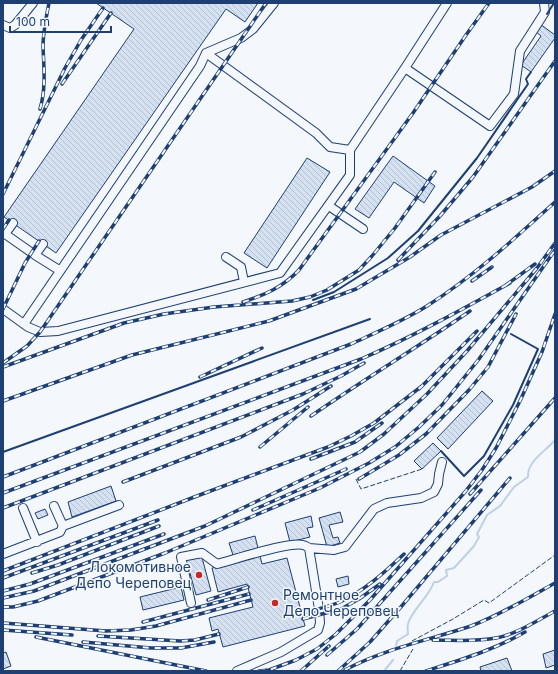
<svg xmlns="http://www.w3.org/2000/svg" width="558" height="674" viewBox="0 0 558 674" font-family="Inter,sans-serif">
  <defs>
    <pattern id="building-back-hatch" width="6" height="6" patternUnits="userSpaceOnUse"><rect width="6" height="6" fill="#d5e0f0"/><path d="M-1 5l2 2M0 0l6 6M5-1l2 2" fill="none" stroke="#b6c1d1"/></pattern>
  </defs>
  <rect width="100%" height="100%" fill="#f4f7fb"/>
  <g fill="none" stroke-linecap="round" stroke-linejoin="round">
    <path stroke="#bed0e5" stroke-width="2" d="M396 646 397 641 408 634C408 631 407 627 408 624 411 611 429 597 434 582H438L447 576 446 570 454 568 474 546 479 537 477 534 487 515 500 506 514 487 528 477C527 461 546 451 555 440
      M384 671 393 660"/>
  </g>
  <path fill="url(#building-back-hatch)" stroke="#1d3f73" d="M96 3H258L245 22 226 9 56 253 4 217 134 29Z
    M540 24 555 35V38L531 72 521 65 541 36 535 31Z
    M393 156 435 186 424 203 394 182 369 218 355 209Z
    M307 158 330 172 267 268 244 253Z
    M482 391 493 401 448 449 437 438Z
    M433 443 441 451 422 469 414 461Z
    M111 486 116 501 72 517 68 502Z
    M45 509 48 515 38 519 35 513Z
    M340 512 343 522 329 525 333 538 338 537 340 543 327 547 319 518Z
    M311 516 313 527 307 528 310 537 290 542 285 523Z
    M255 536 258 548 233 555 229 543Z
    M201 554 211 591 196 595 186 559Z
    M260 556 262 564 287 558 305 626 223 647 218 629 212 631 209 618 253 607 247 584 218 592 212 568Z
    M348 576 349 584 338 587 336 579Z
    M181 587 184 600 143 610 140 597Z
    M555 650V665L546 668 543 654Z
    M6 652 11 666 3 669V653Z
    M507 658 512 671H481L480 667Z"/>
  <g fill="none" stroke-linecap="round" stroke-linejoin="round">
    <defs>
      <path id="minor" d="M3 25 10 28 15 25 33 3
        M206 53 316 133 330 147 350 150
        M405 68 490 126 514 94 520 51 545 12 544 3
        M329 206 363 229
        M13 223 5 234 35 255
        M43 244 35 255 59 270
        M226 257 241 267 244 282
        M3 309 28 327 40 332 58 331 280 273 350 175V150L405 68 447 3
        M24 324 200 66 206 53 241 38 253 29 274 3
        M54 506 63 526
        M23 508 37 542
        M309 548 334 550 345 547 374 509 387 503 421 498 434 492 438 484 439 474 442 462
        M3 554 60 532 63 526 119 505
        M191 603 181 557 202 553 217 564C233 560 290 541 303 545 304 545 308 547 309 548L319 609 320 623 318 630 281 652 237 671"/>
    </defs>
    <use href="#minor" stroke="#1d3f73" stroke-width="10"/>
    <use href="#minor" stroke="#f4f7fb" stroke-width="8"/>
    <defs>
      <path id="rail" d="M62 84 111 13
        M40 109C46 89 44 68 43 47 43 32 46 18 49 3
        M3 194 65 68 81 40 103 8
        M3 229 9 220
        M398 260 440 216 473 177 555 61
        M472 281 492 267
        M506 285 535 264
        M243 302C265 295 283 287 299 270L413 113 466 35 489 3
        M3 309 25 263 39 241
        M3 363 27 346 40 332 266 3
        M3 367 124 323 164 314 214 307 292 301 310 297 327 290 359 270 372 256 395 228 435 172
        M200 377 262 348
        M419 389 477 331
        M3 401 132 355 269 321 356 289 410 257 441 235 532 187 555 171
        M311 416C363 380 418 347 470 311
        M260 447 308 407
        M311 459 355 442 382 423
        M3 477 351 344C377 332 403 321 427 306 474 276 514 239 555 202
        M359 479 399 455 426 434 469 390 488 367 516 314
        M123 482 241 437 293 410 331 386
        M3 493 361 359C412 337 461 310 510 283
        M470 494 555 398
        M3 508 303 394 341 376 364 363
        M253 510 346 469
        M3 571 197 496 328 447 351 436 374 423 422 386
        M32 573 58 565 159 526
        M3 578 158 520
        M3 591 30 584 164 534
        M3 598 34 591 205 526 360 452 384 434 427 394 467 351 537 268 555 243
        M208 600 248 587
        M3 607H13L38 601 165 553 320 488 369 463 395 447 419 427 442 405 479 359 555 250
        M302 613C314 610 328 607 340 602 364 591 385 572 404 554
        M303 619 341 609 359 599 380 584
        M143 622 249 594
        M3 623 106 631 131 630 156 626 251 600
        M3 630 72 635
        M98 636 180 641 195 640 219 634
        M36 637 206 671
        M433 640C454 640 475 642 496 638 517 634 536 621 555 611
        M83 642 151 648H181L214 642
        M327 655 357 629 481 490
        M345 670C384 649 429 640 471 626 500 615 528 598 555 583
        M259 671 269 670 296 660 317 649 336 634 370 600 465 492 482 470 496 448 520 401 542 352 555 314
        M301 671 329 646
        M338 671 370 642 400 608 510 478
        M426 671C460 660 494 650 525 632"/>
    </defs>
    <use href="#rail" stroke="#1d3f73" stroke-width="3.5"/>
    <use href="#rail" stroke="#f4f7fb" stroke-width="2" stroke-dasharray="6" stroke-linecap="butt"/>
    <path stroke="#1d3f73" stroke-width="1" stroke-dasharray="5 2" stroke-linecap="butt" d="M356 479 361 489 422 469
      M412 641 453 619 484 600 489 603 555 555
      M400 671 413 649"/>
    <path stroke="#1d3f73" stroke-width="2" d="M547 14 554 3
      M313 300 334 292 388 258 418 231 477 158 528 84 526 79 531 72
      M441 451 464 476 484 456 513 405 538 349 511 334
      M3 452 370 319"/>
    <path stroke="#c62828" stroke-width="1" stroke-dasharray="14 3 2 3" stroke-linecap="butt" d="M554 3 555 4"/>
  </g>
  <g fill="#c62828" stroke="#f4f7fb" stroke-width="1.5">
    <circle cx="199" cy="575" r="4"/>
    <circle cx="275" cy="603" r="4"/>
  </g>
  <g text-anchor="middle" stroke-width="3" stroke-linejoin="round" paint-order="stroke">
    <g font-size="14" fill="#1d3f73" stroke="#f4f7fb" text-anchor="end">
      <text x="191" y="572">Локомотивное<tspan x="191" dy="16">Депо Череповец</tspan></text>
      <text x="283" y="600" text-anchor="start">Ремонтное<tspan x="283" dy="16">Депо Череповец</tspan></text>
    </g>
  </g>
  <rect width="558" height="674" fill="none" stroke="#1d3f73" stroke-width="8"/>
  <path d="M10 26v6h101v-6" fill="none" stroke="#1d3f73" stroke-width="2"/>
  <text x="16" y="26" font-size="12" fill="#1d3f73" stroke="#f4f7fb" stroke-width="3" paint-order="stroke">100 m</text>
</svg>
